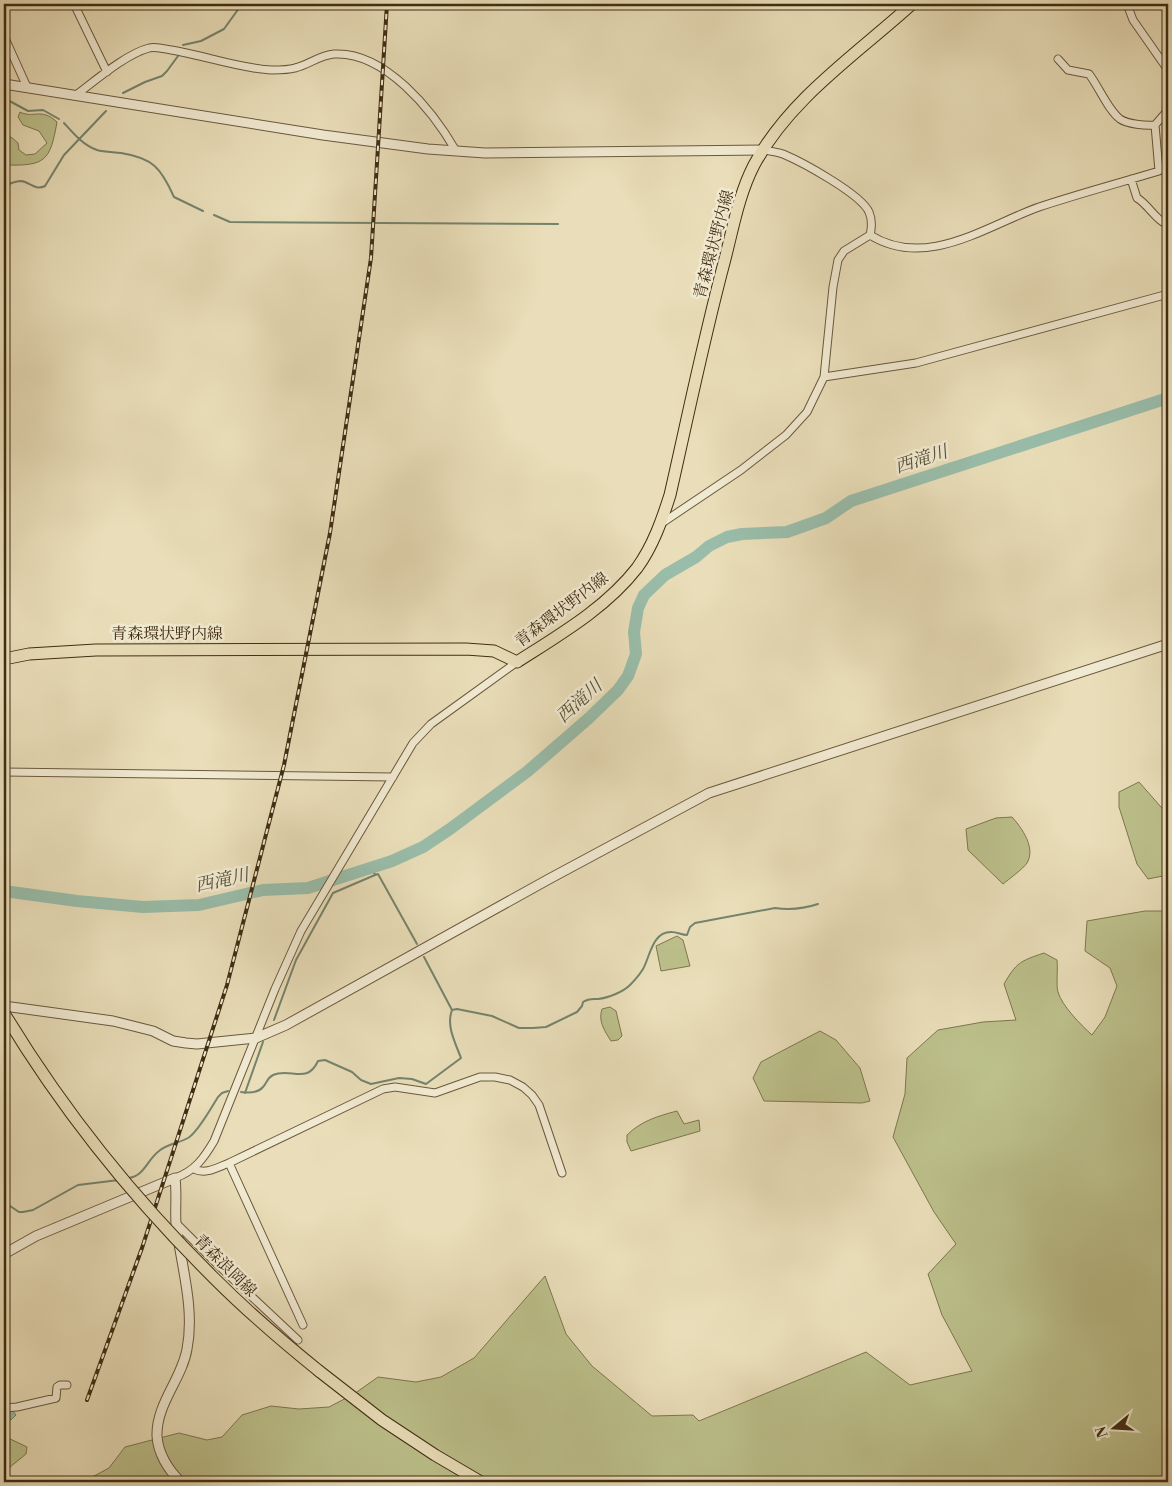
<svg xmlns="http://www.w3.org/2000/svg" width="1172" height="1486" viewBox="0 0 1172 1486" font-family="'Libre Bodoni','Noto Serif JP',serif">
  <rect width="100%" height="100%" fill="#e9deb9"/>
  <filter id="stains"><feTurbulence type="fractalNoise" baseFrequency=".004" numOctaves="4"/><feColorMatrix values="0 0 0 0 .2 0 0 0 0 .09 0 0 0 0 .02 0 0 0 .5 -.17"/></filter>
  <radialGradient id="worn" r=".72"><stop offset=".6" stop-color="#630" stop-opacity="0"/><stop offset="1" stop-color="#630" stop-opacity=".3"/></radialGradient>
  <path fill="#bcc08b" stroke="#7e764e" d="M20 112C34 119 41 107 57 122 50 162 45 166 4 165V136L6 139 11 137 18 143 19 150 26 155 35 154 47 143 39 131 23 125 18 117Z
    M1139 782 1168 815V875L1148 879 1137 864 1119 807V792Z
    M1012 817C1022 828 1036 848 1027 863 1023 869 1009 879 1003 884L968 850 966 829 996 818Z
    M1145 911H1168V1482H83L109 1468 125 1447 179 1433 207 1440 222 1437 242 1415 271 1406 299 1409 329 1407 354 1394 378 1377 416 1382 441 1377 474 1358 545 1276 566 1334 592 1366 652 1416 693 1415 699 1421 866 1352 910 1385 972 1371 942 1315 928 1274 956 1244 934 1212 893 1137 905 1094 907 1058 938 1030 983 1022 1016 1020 1004 984C1016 963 1020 961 1044 953L1057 960C1058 969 1056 986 1058 992 1062 1006 1081 1025 1092 1035L1105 1017 1117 986 1110 968 1085 951 1087 921Z
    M677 936 683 940 690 966 661 971 656 946Z
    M610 1007 616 1011 622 1036 618 1040 611 1041C604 1030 598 1021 602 1009Z
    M820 1031 836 1040 860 1068 870 1101 862 1103 764 1101 753 1078 761 1062Z
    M677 1111 684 1124 699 1120 700 1131 631 1151 627 1142V1135C641 1121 658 1116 677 1111Z
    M4 1436 27 1447 26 1454 4 1472Z"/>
  <path fill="#99bdaa" stroke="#75836d" d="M8 1410H12L16 1415 12 1419 4 1423V1412Z"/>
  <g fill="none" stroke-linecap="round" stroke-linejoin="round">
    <path stroke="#75836d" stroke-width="2" d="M183 45 201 41 224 29 242 4
      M123 93 145 82 162 76 167 71 178 56
      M4 98 28 111 43 110 59 119
      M64 123C73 133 83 145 97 150 104 152 113 152 121 153 153 158 161 168 174 197L203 211
      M4 186C9 184 15 181 21 181 30 182 35 191 45 186L64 155 106 111
      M214 215 230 222 558 224
      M375 875 378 874 417 944
      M424 957 452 1010
      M274 1020 296 960 333 893 375 875 372 868
      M241 1092C248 1093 258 1093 263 1087 267 1083 267 1078 273 1075 290 1067 307 1085 318 1061L325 1060 352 1072 361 1080 371 1084 399 1078 412 1079 426 1084 461 1058C455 1042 446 1026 452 1010L457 1009 492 1016 519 1028H533L546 1027 577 1012 582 1006 583 1002C589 998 592 999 598 999 608 998 623 992 630 985 634 981 640 974 643 969 650 957 652 931 672 932 677 932 682 935 687 935L690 927 695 923 775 908C790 910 803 909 818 904
      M245 1093 263 1042
      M129 1178C145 1175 147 1160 159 1151 167 1144 179 1143 188 1138 198 1132 211 1108 218 1097L222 1093 228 1091
      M4 1202 19 1212H23L33 1210 78 1185 119 1180"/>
    <path stroke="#99bdaa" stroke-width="12" d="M4 891 77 901 143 907 199 905 263 890 308 888 392 861 423 847 450 829 528 771 589 718 618 690 628 676 636 654 634 632 638 608 644 595 665 575 696 557 709 546 727 537 742 534 787 532 826 518 851 501 1168 398"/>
    <defs>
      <path id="minor" d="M74 4 107 72
        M891 4 899 5 904 11
        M1127 4 1133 20 1168 70
        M4 36 27 87
        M1058 59 1068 70 1089 74C1099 87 1108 110 1120 119 1127 124 1146 126 1155 125
        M76 95C96 80 126 54 149 48 156 46 165 49 171 50 203 55 241 69 272 70 279 70 288 70 295 68 308 65 320 55 334 54 385 51 433 111 456 151
        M764 150C770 151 777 152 783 154 802 162 861 194 869 212 872 219 872 227 870 235
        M1131 179 1137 198C1149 205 1155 220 1168 225
        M870 235C926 270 986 226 1039 207 1078 194 1119 183 1159 171L1155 125 1168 110
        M824 377 916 363 1168 294
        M662 523 741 470 786 435 807 412 824 377 833 287 838 260 844 251 870 235
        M4 772 393 777
        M229 1163 303 1325
        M194 1169C206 1175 218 1167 229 1163L383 1089 395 1087 435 1093 480 1077H495L510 1080 523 1087 532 1095 539 1105 562 1173
        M175 1178C195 1171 204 1158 214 1141L275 989 301 931 413 743 431 724 517 662
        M176 1223 218 1265 298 1340
        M4 1408 17 1407 56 1398 57 1387 60 1385H67"/>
      <path id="tertiary" d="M4 84 323 135 428 149 485 153 764 150
        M4 1006 113 1021 153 1031 173 1041 186 1043 197 1044 256 1038 286 1025 549 879 709 793 1168 644
        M4 1254 36 1236 175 1178C177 1194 175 1209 176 1224 181 1265 195 1308 187 1349 182 1379 156 1404 157 1436 158 1453 168 1470 181 1482"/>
      <path id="primary" d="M4 659 29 654 96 650 466 649 494 651 517 662C559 635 606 608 637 568 653 546 662 520 670 495 688 416 704 337 725 259 733 228 739 194 754 165 790 98 857 54 912 4
        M319 1371 382 1420 435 1455 481 1482"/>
    </defs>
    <use href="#minor" stroke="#6a593c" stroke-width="9"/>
    <use href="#tertiary" stroke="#6a593c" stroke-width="11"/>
    <use href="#primary" stroke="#402d12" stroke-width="13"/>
    <use href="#minor" stroke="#f1ead2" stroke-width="7"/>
    <use href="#tertiary" stroke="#f1ead2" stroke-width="9"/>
    <use href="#primary" stroke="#e9deb9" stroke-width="11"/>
    <defs>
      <path id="rail" d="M87 1400 142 1248 227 985 284 765 330 533 371 258 387 4"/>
    </defs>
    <use href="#rail" stroke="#402d12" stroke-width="4"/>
    <use href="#rail" stroke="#f1ead2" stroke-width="2" stroke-dasharray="5.5" stroke-linecap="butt"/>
    <defs>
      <path id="primary-bridge" d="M4 1013C62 1109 134 1199 214 1278 247 1311 283 1342 319 1371"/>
    </defs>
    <use href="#primary-bridge" stroke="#402d12" stroke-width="13" stroke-linecap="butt"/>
    <use href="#primary-bridge" stroke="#e9deb9" stroke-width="11"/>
  </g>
  <g text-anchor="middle" stroke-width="5" stroke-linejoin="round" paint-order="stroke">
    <g font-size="16" fill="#402d12" stroke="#f1ead2">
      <text transform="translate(713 244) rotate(-75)" y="6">青森環状野内線</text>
      <text transform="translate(561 609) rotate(-37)" y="6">青森環状野内線</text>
      <text x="167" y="639">青森環状野内線</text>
      <text transform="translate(226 1265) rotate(45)" y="6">青森浪岡線</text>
    </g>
    <g font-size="18" font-style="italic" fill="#565138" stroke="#f1ead2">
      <text transform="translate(921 459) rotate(-18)" y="6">西滝川</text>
      <text transform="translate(579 701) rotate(-42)" y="6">西滝川</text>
      <text transform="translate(222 880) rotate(-12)" y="6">西滝川</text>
    </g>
  </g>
  <rect width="1172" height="1486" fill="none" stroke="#e9deb9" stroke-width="20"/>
  <rect x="5" y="5" width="1162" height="1476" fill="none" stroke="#402d12" stroke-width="2.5"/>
  <rect x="10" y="10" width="1152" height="1466" fill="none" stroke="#402d12"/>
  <g transform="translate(1114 1428) rotate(252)" stroke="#f1ead2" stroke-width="4" paint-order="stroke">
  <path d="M0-4L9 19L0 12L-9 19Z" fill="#402d12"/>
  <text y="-8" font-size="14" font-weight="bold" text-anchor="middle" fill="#402d12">N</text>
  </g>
  <rect width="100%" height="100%" filter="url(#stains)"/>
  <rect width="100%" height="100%" fill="url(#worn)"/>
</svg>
